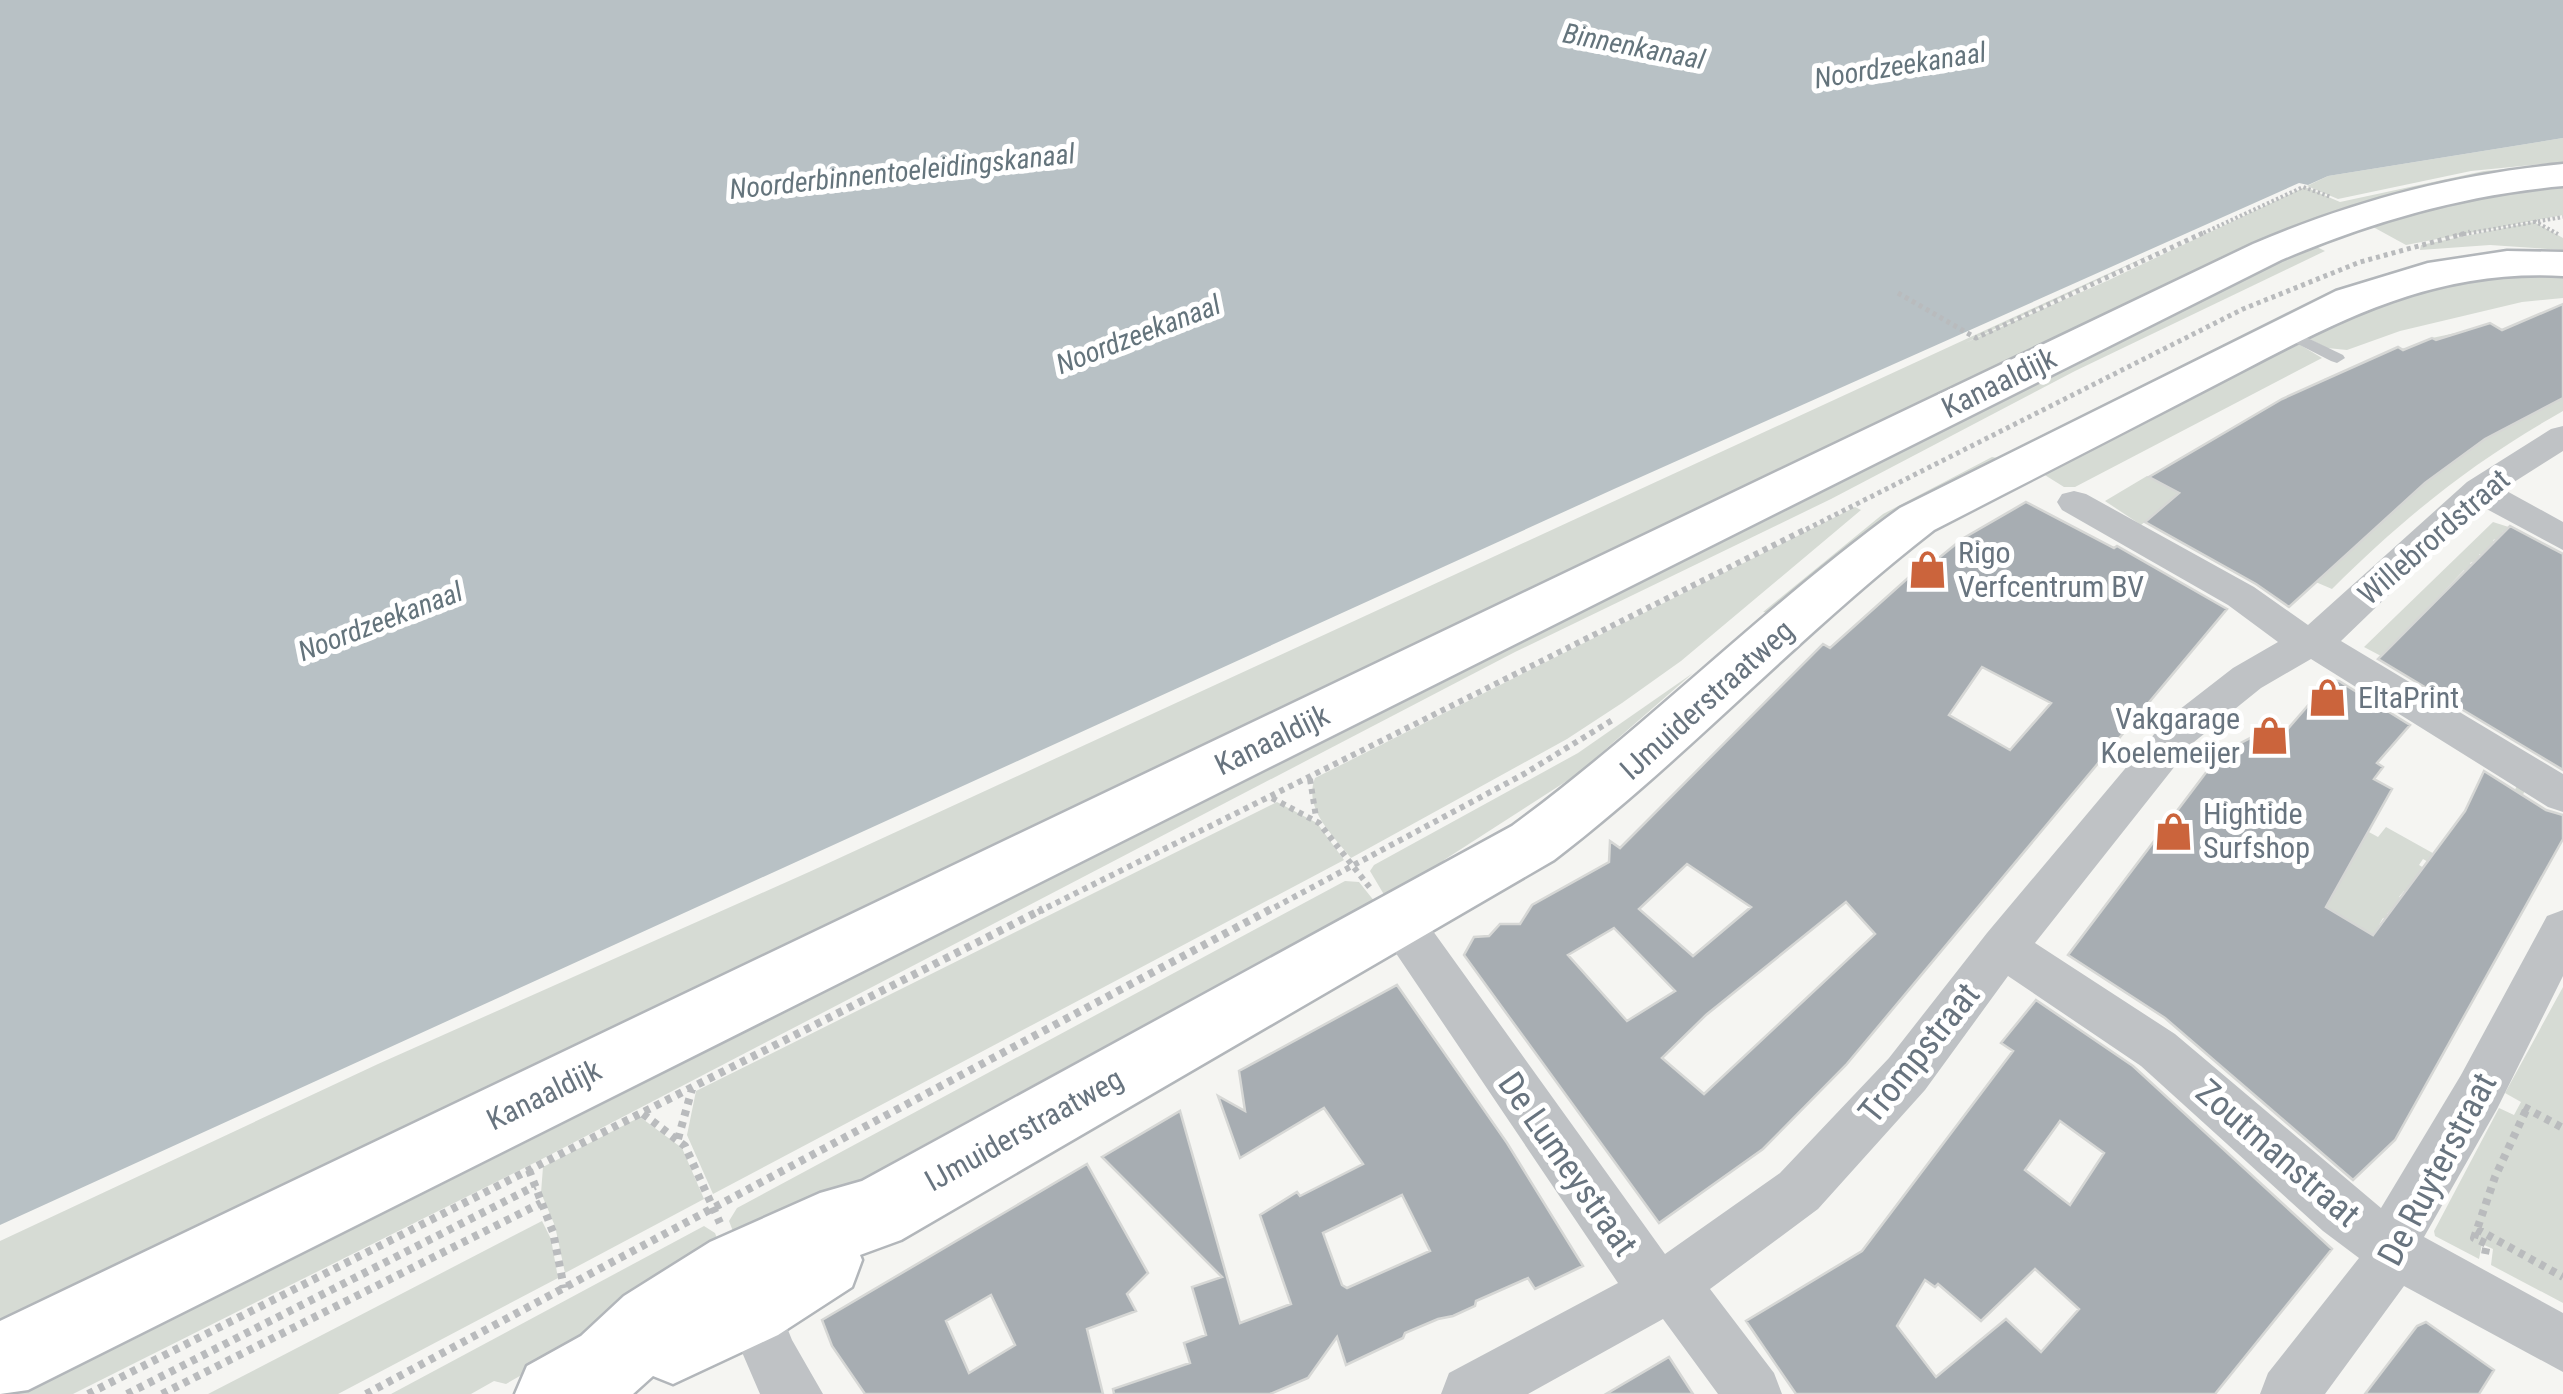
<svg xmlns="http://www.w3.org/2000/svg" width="2563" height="1394" viewBox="0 0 2563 1394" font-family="'Roboto Condensed',sans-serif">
  <rect width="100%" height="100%" fill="#f5f5f2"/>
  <path fill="#d6dbd4" d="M2563 138V162L2471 171 2338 199 2307 186 2328 176Z
    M2563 164V168C2451 180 2369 196 2265 242L0 1336V1241L378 1064 809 872 2103 276 2163 249 1965 343 2109 280 2305 187 2340 202 2484 171Z
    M2563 182V215L2406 245 2364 222 2415 206Z
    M2534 222 2563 238V250L2490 245 2420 250 2421 245Z
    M2311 244 2325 251 2075 371 1831 499 1515 652 542 1159 73 1394H0V1388Z
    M2563 271V298L2522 302 2400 331 2347 350 2327 348 2306 337 2314 328 2459 276Z
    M2474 329 2563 398V411C2471 463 2407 515 2332 589L2155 513 2141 525 2105 501 2147 476 2234 524 2345 389 2324 379 2399 349 2407 348 2445 368 2436 357 2413 345 2443 344 2432 338Z
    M2292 340 2322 358 2075 487H2064L2040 472Z
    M1992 457 2002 459 1772 613 1763 612 1883 514Z
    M1855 507 1861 510 1681 661 1622 703 1567 739 1351 858C1333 835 1303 809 1315 778Z
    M2493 522 2518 530 2502 532 2505 536 2493 540 2496 544 2487 554H2479L2482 558 2470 563 2473 567 2468 572 2464 570 2428 608 2524 658 2423 613 2381 656 2364 647Z
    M1693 673 1576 775 1444 860 1443 867 1386 898 1370 871 1374 865 1578 753Z
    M2517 785 2525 790 2508 830 2439 868 2423 859 2419 865 2457 888 2421 901 2404 891 2399 897 2437 920 2431 930 2392 908 2387 914 2484 971 2481 975 2383 918 2379 925 2400 938 2393 947 2366 931 2361 938 2295 957 2367 831 2378 837 2386 827 2438 856 2505 815Z
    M1277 802 1317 823 1344 860 713 1194 687 1135 696 1091Z
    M1345 881 1359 882 1375 902 1334 925H1327L894 1161 890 1172 741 1252 729 1221 737 1208Z
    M2563 987V1303L2491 1265 2493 1249 2482 1244 2479 1259 2435 1236 2434 1231 2499 1108 2514 1115 2521 1102 2505 1093Z
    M640 1117 682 1148 704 1199 565 1273 555 1226 541 1193 543 1167Z
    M542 1221 551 1239 558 1278 338 1394H208Z
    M704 1226 715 1233 725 1259 506 1384 494 1381 471 1394H391Z"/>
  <path fill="#b8c1c5" d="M0 0H2563V138L2328 176 2308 185 2299 183 1614 489 0 1225Z"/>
  <path fill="#a7adb2" stroke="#d6d7d5" stroke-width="2.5" fill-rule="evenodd" d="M2563 304V398L2485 439 2425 483 2289 607 2256 584 2145 522 2179 493 2149 477 2282 399 2398 347 2403 350 2432 338 2436 340 2490 323 2502 330Z
    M2026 502 2114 548 2117 546 2227 609 1846 1065 1763 1149 1659 1223 1464 955 1474 937 1489 936 1500 924H1520L1532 905 1609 862 1610 841 1620 848 1823 644 1830 648 1919 568 1923 571 1962 539ZM1982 667 2051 703 2010 750 1949 715ZM1687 864 1751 907 1693 956 1639 909ZM1846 902 1875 934 1704 1094 1662 1058 1706 1015ZM1614 928 1675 991 1627 1021 1568 955Z
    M2510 526 2563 554V770L2378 659Z
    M2330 680 2339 681 2410 725 2377 763 2383 767 2374 779 2392 789 2326 907 2373 935 2465 811 2484 771 2546 810 2563 815V839L2395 1140 2353 1180 2165 1018 2068 955 2220 754 2275 725 2286 731Z
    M1397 985 1507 1143 1583 1266 1535 1289 1528 1278 1476 1301 1475 1306 1453 1316 1438 1319 1405 1333 1403 1338 1346 1365 1337 1337 1308 1378 1270 1394H1114L1113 1389 1190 1363 1184 1343 1206 1335 1192 1287 1222 1277 1102 1157 1180 1111 1240 1323 1291 1304 1260 1215 1297 1192 1300 1196 1363 1164 1324 1108 1240 1158 1218 1096 1245 1111 1239 1071ZM1402 1195 1430 1251 1347 1288 1342 1285 1323 1233Z
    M2036 1000 2133 1066 2332 1249 2215 1394H1796L1746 1321 1862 1251 2013 1051 2001 1043ZM2060 1121 2104 1153 2070 1205 2025 1170ZM2035 1269 2079 1309 2041 1352 2006 1319 1936 1377 1897 1326 1925 1280 1935 1287 1938 1284 1981 1321Z
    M1087 1164 1148 1273 1127 1294 1136 1311 1087 1329 1103 1394H865L832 1346 822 1320ZM991 1295 1015 1345 969 1373 946 1321Z
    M2426 1322 2494 1370 2479 1394H2365L2417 1326Z
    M1669 1357 1693 1394H1606Z"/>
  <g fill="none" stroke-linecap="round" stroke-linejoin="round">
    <defs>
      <path id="secondary" d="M2563 164V186C2463 195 2373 221 2281 260L28 1390 0 1394V1321L2253 244C2353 201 2455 174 2563 164Z
        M2507 251 2563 252V276C2418 268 2316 334 2192 397 2106 442 2020 486 1934 530 1801 633 1687 758 1554 860L901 1240 860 1255 862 1260 852 1287 778 1335 673 1384 653 1376 633 1394H515L527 1366 581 1336 624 1296 710 1242 820 1193 862 1181 1512 826C1647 727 1765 606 1900 508L2336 291 2428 263Z"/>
    </defs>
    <use href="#secondary" stroke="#b2b6ba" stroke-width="5"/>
    <path stroke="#b9bbbd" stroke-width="4" stroke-dasharray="2.5 2.5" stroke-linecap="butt" d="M2534 221 2558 234
      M2199 235 2303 187 2331 197
      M2459 235 2563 217"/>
    <path stroke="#b9bbbd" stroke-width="5" stroke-dasharray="4 4" stroke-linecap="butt" d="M1898 293 1976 338 2205 232
      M1799 533 2243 309 2360 262 2470 232"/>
    <path stroke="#b9bbbd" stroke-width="6" stroke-dasharray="5 5" stroke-linecap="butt" d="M1310 779 1316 817
      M1272 798 1319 823 1371 889
      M1038 912 1804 530
      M1266 912 1524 774 1614 719"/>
    <path stroke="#b9bbbd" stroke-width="8" stroke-dasharray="6 6" stroke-linecap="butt" d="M2524 1107 2563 1128
      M643 1114 685 1146 720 1223
      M678 1139 692 1089
      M529 1170 553 1232 564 1288
      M2477 1229 2563 1277
      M2485 1254 2487 1244 2474 1238 2495 1177 2527 1108
      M88 1394 1043 909
      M127 1394 535 1186
      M162 1394 541 1203
      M366 1394 1271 909"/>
    <path fill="#bfc2c5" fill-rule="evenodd" d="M2285 327 2343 355 2345 358 2337 363 2331 361 2280 335 2277 332Z"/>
    <path fill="#bfc2c5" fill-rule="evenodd" d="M2563 426V451L2503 489 2563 522V550L2481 506 2341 641 2563 774V812L2548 807 2311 659 2261 688 2194 742 2035 943 2175 1034 2381 1208 2461 1075 2547 916 2563 910V976L2497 1109 2424 1237 2563 1313V1372L2404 1286 2325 1394H2260L2268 1373 2359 1258 2323 1231 2141 1066 2008 976 1925 1090 1818 1209 1710 1289 1774 1373 1782 1394H1718L1663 1319 1528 1394H1441L1449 1373 1618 1283 1383 934 1376 920 1383 906 1399 901 1415 906 1665 1254 1780 1173 1889 1058 1987 933 2166 720 2233 668 2278 642 2228 605 2062 510 2057 502 2062 494 2074 491 2086 494 2254 587 2308 625 2467 482 2551 429Z
      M751 1280 771 1288 792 1340 823 1394H760L723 1308 731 1288Z"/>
    <use href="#secondary" fill="#fff" fill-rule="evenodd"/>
  </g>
  <defs>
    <symbol id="shop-bare" viewBox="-9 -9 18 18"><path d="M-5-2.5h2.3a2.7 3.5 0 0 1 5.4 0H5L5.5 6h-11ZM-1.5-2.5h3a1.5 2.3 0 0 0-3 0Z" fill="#cb643c" stroke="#fff" stroke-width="2.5" paint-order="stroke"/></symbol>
  </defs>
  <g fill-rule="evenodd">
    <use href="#shop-bare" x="1900" y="542" width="55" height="55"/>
    <use href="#shop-bare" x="2300" y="670" width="55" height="55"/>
    <use href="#shop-bare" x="2242" y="708" width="55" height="55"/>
    <use href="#shop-bare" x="2146" y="804" width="55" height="55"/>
  </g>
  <g text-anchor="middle" stroke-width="10" stroke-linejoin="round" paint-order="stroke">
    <g font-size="28" font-style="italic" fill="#64747c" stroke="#fff">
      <text transform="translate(1634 46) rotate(11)" y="10">Binnenkanaal</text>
      <text transform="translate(1900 65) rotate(-9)" y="10">Noordzeekanaal</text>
      <text transform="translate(902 171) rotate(-6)" y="10">Noorderbinnentoeleidingskanaal</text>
      <text transform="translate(1138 334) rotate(-21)" y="10">Noordzeekanaal</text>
      <text transform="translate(380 621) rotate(-21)" y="10">Noordzeekanaal</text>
    </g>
    <g font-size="30" fill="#68747f" stroke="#fff">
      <text transform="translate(1999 383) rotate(-26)" y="10">Kanaaldijk</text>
      <text transform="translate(2434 537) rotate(-41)" y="10">Willebrordstraat</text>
      <text transform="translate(1707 700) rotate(-42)" y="10">IJmuiderstraatweg</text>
      <text transform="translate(1272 740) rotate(-26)" y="10">Kanaaldijk</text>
      <text transform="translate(544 1095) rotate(-26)" y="10">Kanaaldijk</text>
      <text transform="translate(1024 1130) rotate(-29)" y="10">IJmuiderstraatweg</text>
    </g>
    <g font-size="30" fill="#68747f" stroke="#fff" text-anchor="start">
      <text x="1958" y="563">Rigo<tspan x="1958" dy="34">Verfcentrum BV</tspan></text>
      <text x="2358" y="708">EltaPrint</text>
      <text x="2240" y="729" text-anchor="end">Vakgarage<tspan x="2240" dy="34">Koelemeijer</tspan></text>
      <text x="2203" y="824">Hightide<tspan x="2203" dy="34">Surfshop</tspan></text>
    </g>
    <g font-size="35" fill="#68747f" stroke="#fff">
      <text transform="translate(1919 1053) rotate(-51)" y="12">Trompstraat</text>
      <text transform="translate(2278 1153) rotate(41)" y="12">Zoutmanstraat</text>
      <text transform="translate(1568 1164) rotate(55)" y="12">De Lumeystraat</text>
      <text transform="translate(2437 1169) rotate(-62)" y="12">De Ruyterstraat</text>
    </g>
  </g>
</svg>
